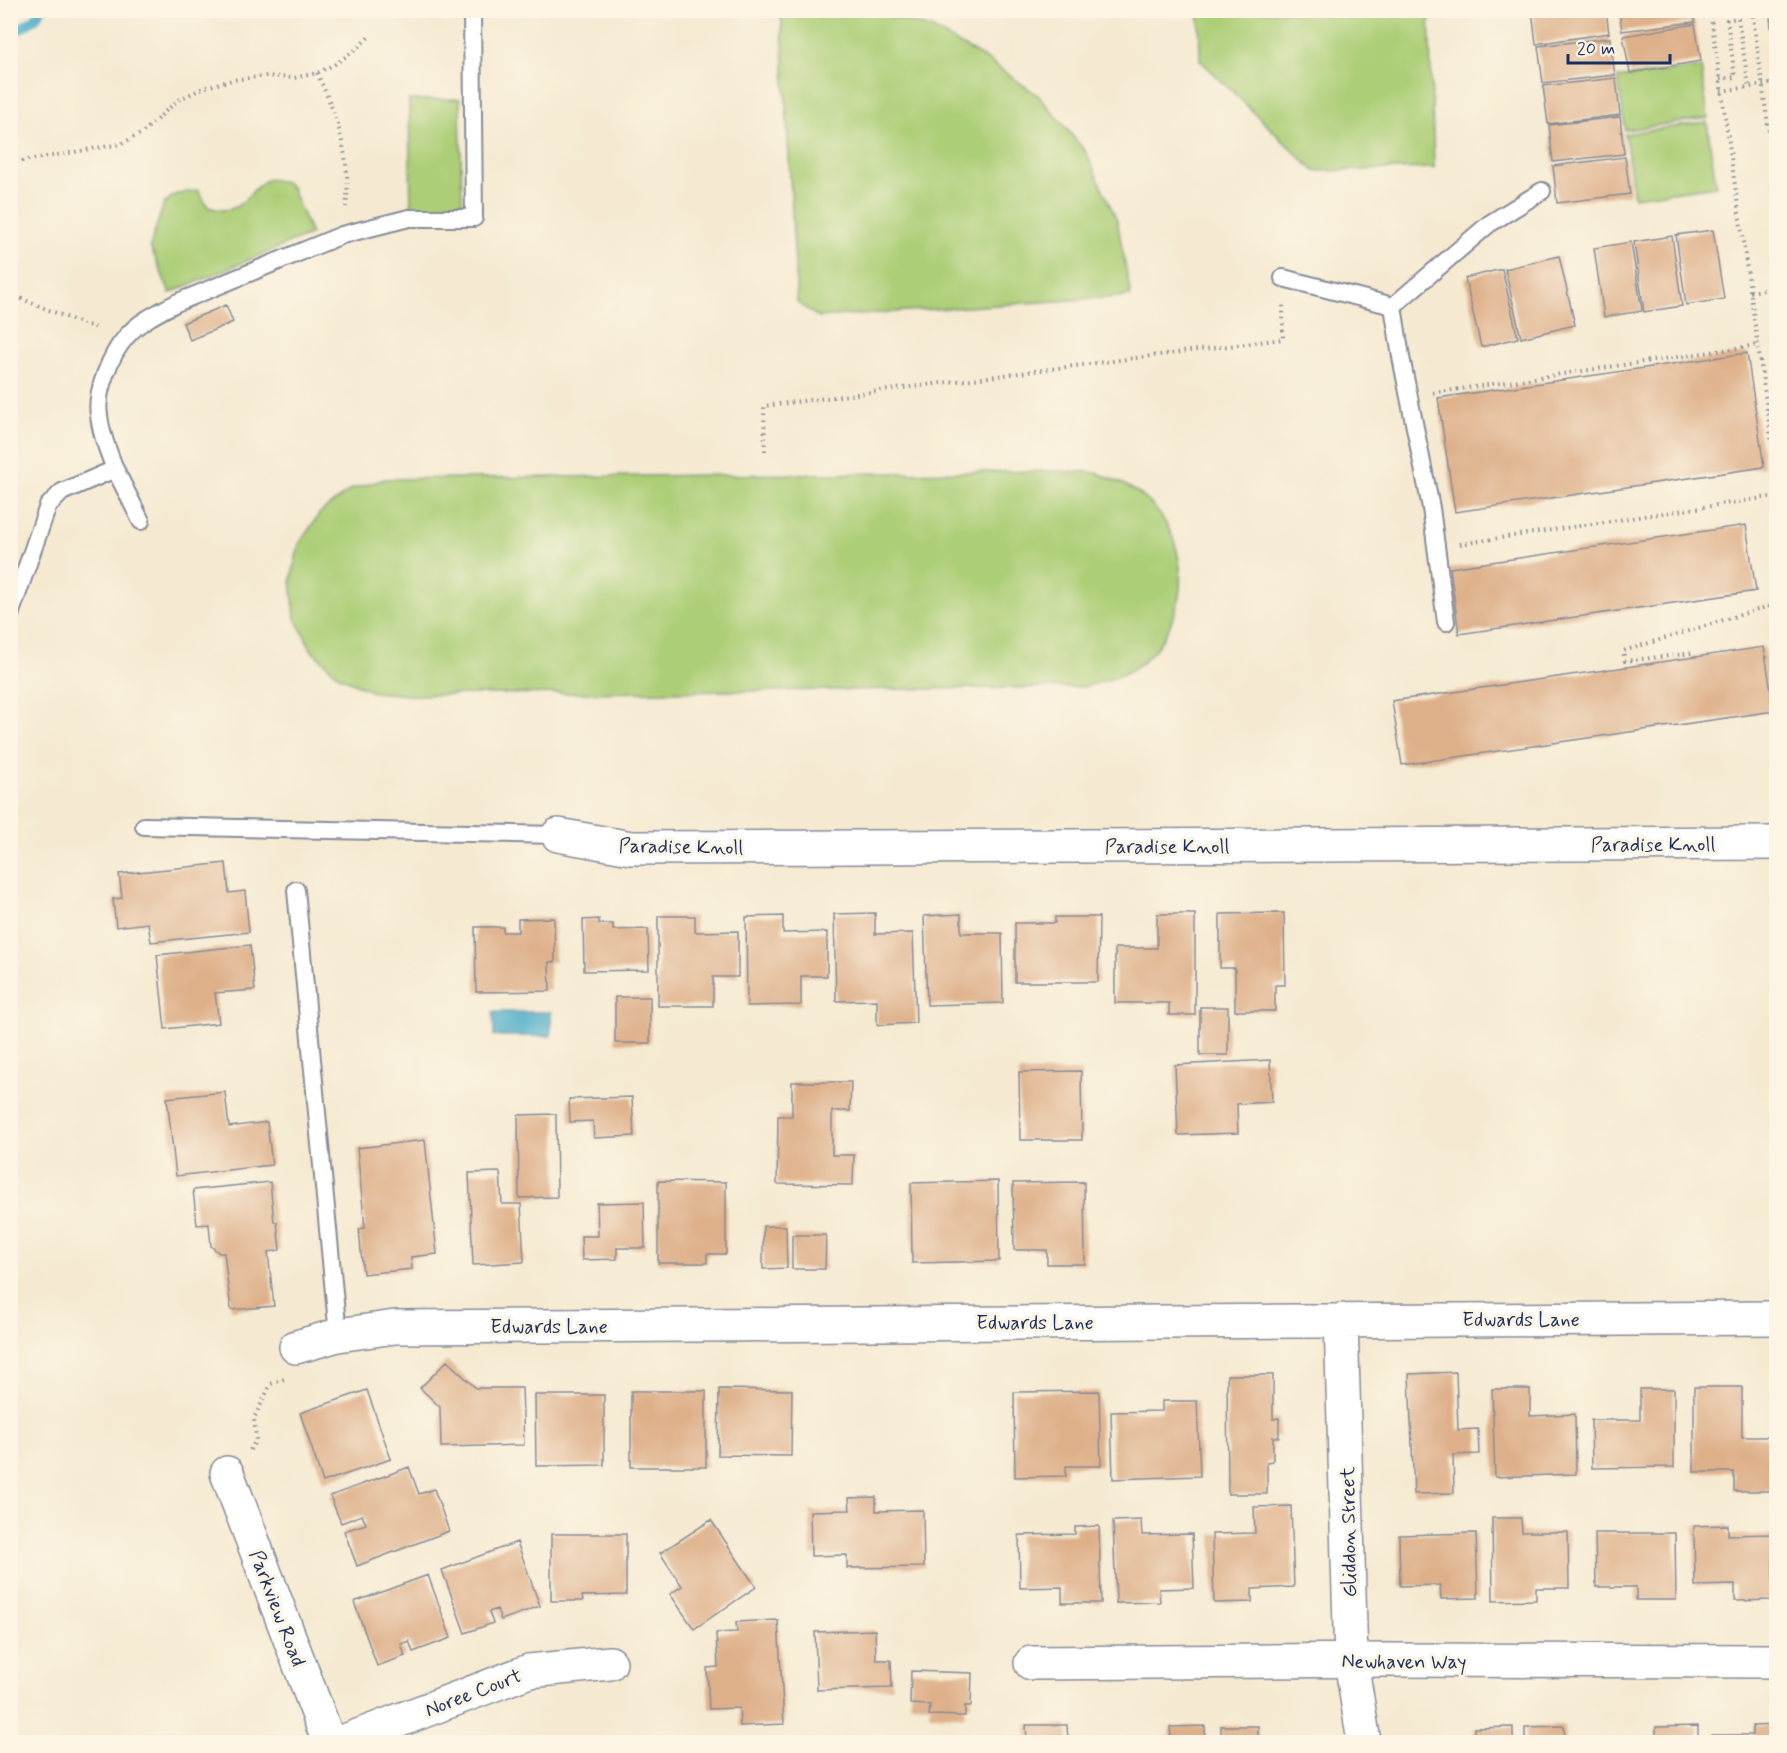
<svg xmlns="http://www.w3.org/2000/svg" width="1787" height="1753" viewBox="0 0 1787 1753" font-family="Mynerve,sans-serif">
  <rect width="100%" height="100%" fill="#fcf5e5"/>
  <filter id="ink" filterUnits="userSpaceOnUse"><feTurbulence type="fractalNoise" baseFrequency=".0167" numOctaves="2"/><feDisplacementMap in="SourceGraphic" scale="12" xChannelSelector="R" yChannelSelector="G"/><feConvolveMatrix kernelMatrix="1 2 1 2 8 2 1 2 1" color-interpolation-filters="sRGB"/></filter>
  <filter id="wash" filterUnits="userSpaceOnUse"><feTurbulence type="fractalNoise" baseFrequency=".008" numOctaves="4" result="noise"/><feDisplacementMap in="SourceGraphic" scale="24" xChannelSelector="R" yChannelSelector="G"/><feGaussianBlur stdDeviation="1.35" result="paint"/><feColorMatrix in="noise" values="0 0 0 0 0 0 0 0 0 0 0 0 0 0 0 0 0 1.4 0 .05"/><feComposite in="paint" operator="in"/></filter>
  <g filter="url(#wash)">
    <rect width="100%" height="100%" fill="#f5ead1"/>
    <path fill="#acce76" stroke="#647e6a" stroke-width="1.5" d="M781 11H870L931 28 986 59 1039 96 1085 151 1117 220 1131 296 818 317 797 302Z
      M1199 11H1429L1434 168 1314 171 1200 60Z
      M1701 67 1708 118 1625 130 1618 78Z
      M460 99 462 208 411 209 409 100Z
      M1707 122 1716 186 1634 197 1625 134Z
      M268 179 286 182 292 189 311 234 170 293 150 246 164 204 174 195 198 190 208 207C242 219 244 193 268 179Z
      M1058 471C1070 472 1083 471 1095 473 1102 474 1109 478 1116 481 1190 511 1201 607 1145 660 1128 676 1105 681 1083 687L410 695 373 692 339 676 312 651 295 617 291 580 299 544 320 513 350 490 385 479Z"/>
    <path fill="#49acc8" stroke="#326e93" stroke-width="1.5" d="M493 1012H551V1036H494Z"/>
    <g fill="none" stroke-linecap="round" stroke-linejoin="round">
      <path stroke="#49acc8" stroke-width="10" d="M10 35 35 19 41 10"/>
    </g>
    <g id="blocks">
      <path fill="#deb08a" d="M1532 10H1606L1609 33 1536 44Z
        M1619 10H1693L1695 22 1622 31Z
        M1776 17V57H1775L1770 18Z
        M1695 24 1701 61 1630 73 1623 36Z
        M1610 38 1615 75 1543 83 1538 46Z
        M1616 78 1620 115 1548 124 1543 86Z
        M1620 117 1624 154 1553 162 1549 125Z
        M1625 157 1630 194 1557 203 1553 166Z
        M1713 230 1724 299 1686 305 1676 235Z
        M1672 236 1682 306 1644 312 1634 242Z
        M1631 242 1642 311 1604 317 1594 248Z
        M1559 256 1575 325 1521 338 1505 269Z
        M1502 269 1518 338 1481 347 1465 278Z
        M226 305 233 322 190 340 183 323Z
        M1747 353 1764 467 1455 512 1438 398Z
        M1746 525 1756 591 1459 634 1450 568Z
        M1764 647 1774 711 1402 765 1392 701Z
        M226 863 229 893 245 891 249 932 151 942 148 923 116 927 113 899 122 898 119 874Z
        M875 913V934L913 933 916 1023 877 1025V1000L836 1001 834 914Z
        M1284 913 1285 985H1275V1011H1235V968H1220V914Z
        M961 914V933H1002L1003 1003 927 1005 924 916Z
        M1157 914H1195V1015H1169V1003H1115V948H1157Z
        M658 916H695V932L738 931V977H713V1006H658Z
        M783 916V933L827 932V976H801V1005L747 1006 746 917Z
        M1055 917H1099L1098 982H1015V923H1055Z
        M554 918 555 962H549L550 991 476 992 475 927H503V932H518V919Z
        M599 919V924H613V930L648 929 649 970 584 971 583 920Z
        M250 945 255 990 215 993 219 1023 165 1029 157 955Z
        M615 997H650V1043H615Z
        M1200 1007H1228V1055H1200Z
        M1270 1060 1272 1102 1237 1104 1238 1133 1178 1135 1175 1065Z
        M1081 1071 1082 1140H1020L1019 1072Z
        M792 1082H851L850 1111H832V1155H854L853 1185 777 1184 778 1116H792Z
        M225 1092 229 1127 267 1122 272 1165 176 1176 167 1098Z
        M632 1097 634 1136 594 1138 593 1121 570 1122 569 1099Z
        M556 1114 557 1197 519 1198 518 1115Z
        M425 1140 437 1254 411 1257 412 1269 363 1274 359 1229 365 1228 357 1148Z
        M500 1172 502 1204H521L524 1262 473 1265 469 1173Z
        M658 1181 726 1182V1254H707V1263H658Z
        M998 1181 999 1261 912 1263 911 1183Z
        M270 1182 274 1222H277L280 1250 268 1252 274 1306 231 1310 224 1253H219L211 1246 209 1224 197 1225 193 1190Z
        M1084 1182 1085 1264H1047V1250H1014L1013 1183Z
        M644 1202 645 1248H617V1259L582 1260 581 1236H598L597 1203Z
        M763 1226H786L787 1268 763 1269Z
        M792 1235H826L825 1269H792Z
        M447 1361 476 1388H522L524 1445 441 1447 440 1407 420 1388Z
        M1456 1372 1458 1430 1478 1429 1479 1454 1453 1455 1454 1493 1414 1494 1409 1374Z
        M1227 1375H1273V1419L1279 1418V1437H1273V1461L1267 1462V1494H1228Z
        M1694 1387H1742V1437H1770L1771 1491H1734V1472H1694Z
        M719 1389 792 1390 791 1456 718 1455Z
        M1492 1389H1530V1416L1575 1414 1576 1474 1495 1477Z
        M1640 1389H1674V1467L1592 1468 1591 1420H1640Z
        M367 1390 391 1459 323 1482 300 1413Z
        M631 1391H706V1467H631Z
        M1099 1391 1101 1466H1066V1476L1015 1477 1014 1392Z
        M535 1395H604V1465L536 1466Z
        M1162 1401H1197L1200 1476 1113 1479 1111 1412 1162 1411Z
        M409 1467 419 1494 434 1489 449 1531 357 1566 344 1531 366 1524 362 1515 341 1523 330 1496Z
        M876 1497V1511L923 1510 924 1567 847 1568V1555L811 1556 810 1511 850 1510 849 1498Z
        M1291 1506 1294 1587 1252 1589V1602L1214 1603 1212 1534 1255 1533 1254 1507Z
        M1492 1518H1521L1522 1532H1568L1569 1588H1536V1600L1493 1601Z
        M711 1520 756 1587 694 1629 670 1594 682 1586 660 1553Z
        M1141 1520 1142 1535 1192 1534 1194 1588 1159 1589 1160 1602 1116 1603 1113 1521Z
        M1728 1525V1535L1773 1534V1600L1735 1601V1585L1695 1586 1694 1526Z
        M1099 1526 1101 1603H1062V1587L1020 1588 1019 1535 1075 1534V1527Z
        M1476 1533 1478 1598 1441 1599 1440 1585 1400 1586 1399 1535Z
        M1595 1533H1675L1676 1600H1636V1587H1596Z
        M551 1534H626V1595L582 1596 583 1601H551Z
        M517 1542 540 1606 501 1620 497 1609 489 1612 493 1623 465 1633 442 1570Z
        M428 1575 451 1638 413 1652 409 1641 401 1644 405 1656 377 1666 354 1602Z
        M778 1620 784 1724 740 1726 739 1708 709 1709 707 1668 718 1667 716 1633 737 1632 736 1622Z
        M875 1630 876 1660H891L892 1688 817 1690 815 1632Z
        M911 1671 972 1673 971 1706H965V1716L929 1715 930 1705 910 1704Z
        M1026 1725H1067L1068 1740H1104V1742H1012V1740H1027Z
        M1776 1725V1742H1711V1735H1753V1726Z
        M1205 1726V1742H1127V1738H1171L1170 1727Z
        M1221 1726H1258V1738H1301V1742H1221Z
        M1564 1726 1565 1742H1525V1727Z
        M1698 1726V1742H1620V1740H1656V1727Z
        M1513 1727V1742H1433V1740H1474V1728Z"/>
    </g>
  </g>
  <g filter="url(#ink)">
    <use href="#blocks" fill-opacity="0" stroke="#888c98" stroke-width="1.5"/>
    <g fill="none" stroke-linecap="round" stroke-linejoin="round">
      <defs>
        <path id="lane" d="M1283 278 1393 306
          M1393 306 1401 357 1431 508 1446 622
          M1393 306 1489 224 1542 191
          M115 469C108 451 101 434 99 415 95 392 111 354 126 337 138 322 159 312 176 303L342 235 409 218H474L472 10
          M10 615 48 506 62 492 115 469 141 521
          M144 826 558 835
          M296 890 338 1335"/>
        <path id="street" d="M558 835 631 848 1776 843
          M1341 1320 1351 1661 1364 1742
          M296 1347 338 1335 395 1327 1776 1318
          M227 1473 329 1742
          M1031 1663 1386 1660 1776 1661
          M342 1742 529 1671 610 1663"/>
      </defs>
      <use href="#lane" stroke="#888c98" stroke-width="20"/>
      <use href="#street" stroke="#888c98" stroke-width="36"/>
      <path stroke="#888c98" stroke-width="4" stroke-dasharray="1.5 4.5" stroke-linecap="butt" d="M1710 10 1776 472
        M1752 10 1776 183
        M317 73C337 116 352 159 346 207
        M1720 79 1735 77 1727 20 1738 18 1749 87
        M1721 91 1776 83
        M10 163 121 144 142 133 178 100 203 88 232 80 267 76 294 78 317 73 335 64 354 51 370 36
        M1750 292 1776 288
        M10 294 83 324 99 328
        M1433 393 1758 345
        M1768 411 1776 409
        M765 451 764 406 1283 339V303
        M1460 544 1776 496
        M1694 657 1693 653 1625 661 1623 651 1776 604
        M1766 657 1776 655
        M250 1450 256 1440 254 1418 271 1384 284 1379"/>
      <use href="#lane" stroke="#fff" stroke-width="16"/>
      <use href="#street" stroke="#fff" stroke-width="33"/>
    </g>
  </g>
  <g text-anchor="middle" stroke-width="6" stroke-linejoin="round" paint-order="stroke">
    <g font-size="20" fill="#1b2f5e" stroke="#fcf5e5">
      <text x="1653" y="851">Paradise Knoll</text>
      <text transform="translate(681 846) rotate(1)" y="7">Paradise Knoll</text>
      <text x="1167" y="853">Paradise Knoll</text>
      <text x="1521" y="1326">Edwards Lane</text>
      <text x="1035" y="1329">Edwards Lane</text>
      <text x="549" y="1333">Edwards Lane</text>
      <text transform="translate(1348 1532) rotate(-91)" y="7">Gliddon Street</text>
      <text transform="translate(278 1608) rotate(69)" y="7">Parkview Road</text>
      <text x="1404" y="1668">Newhaven Way</text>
      <text transform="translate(473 1692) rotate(-21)" y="7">Noree Court</text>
    </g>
  </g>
  <rect width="1787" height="1753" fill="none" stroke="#fcf5e5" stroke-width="36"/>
  <path d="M1568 54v9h102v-9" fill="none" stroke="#1b2f5e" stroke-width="3"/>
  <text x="1577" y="54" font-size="18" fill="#1b2f5e" stroke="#fcf5e5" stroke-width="4.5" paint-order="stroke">20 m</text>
</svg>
